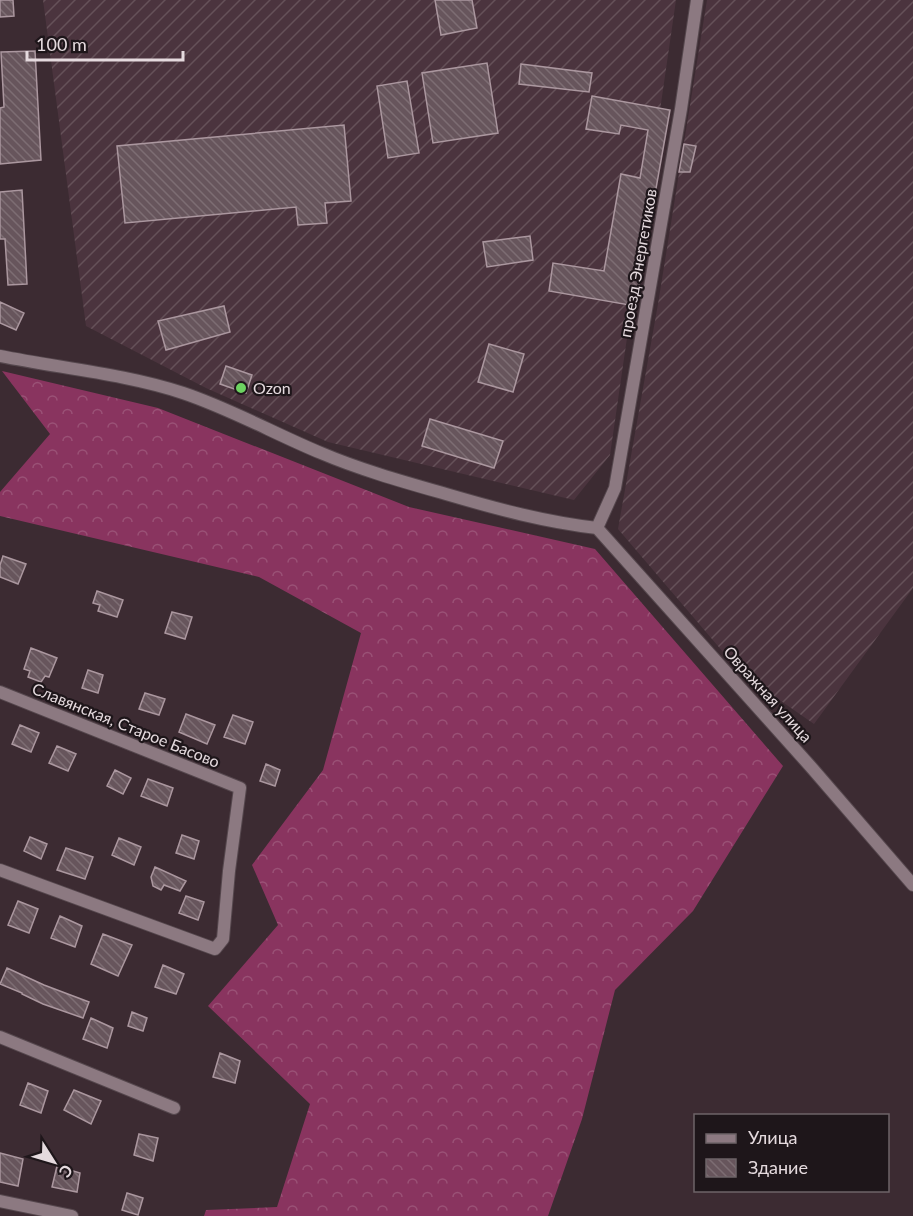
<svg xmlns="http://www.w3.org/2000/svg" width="913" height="1216" viewBox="0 0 913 1216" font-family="Lato,sans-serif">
  <defs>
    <pattern id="industrial-furrows" width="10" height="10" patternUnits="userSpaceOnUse" patternTransform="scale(1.5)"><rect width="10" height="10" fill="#4b343e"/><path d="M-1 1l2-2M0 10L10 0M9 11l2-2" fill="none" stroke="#655159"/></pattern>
    <pattern id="forest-crowns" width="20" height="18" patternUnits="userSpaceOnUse" patternTransform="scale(1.5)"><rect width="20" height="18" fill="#89345f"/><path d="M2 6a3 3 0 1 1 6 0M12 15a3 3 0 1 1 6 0" fill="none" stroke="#9a5176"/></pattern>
    <pattern id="building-back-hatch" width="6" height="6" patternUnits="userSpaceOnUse" patternTransform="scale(1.5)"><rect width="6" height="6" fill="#67555c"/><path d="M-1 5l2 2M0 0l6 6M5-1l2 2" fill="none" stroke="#7d6d73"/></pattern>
  </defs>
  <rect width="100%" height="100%" fill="#3c2b32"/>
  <path fill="url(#industrial-furrows)" d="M43 0H676L610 455 574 500 328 442 206 388 86 326Z
    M707 0H913V588L814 724 741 673 618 529 658 304Z"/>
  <path fill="url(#forest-crowns)" d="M2 371 158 408 409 507 595 549 783 766 693 911 615 990 582 1119 548 1216H204L206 1210 277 1207 310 1104 208 1006 278 925 252 865 323 770 361 633 259 577 0 516V492L50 434Z"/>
  <path fill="url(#building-back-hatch)" stroke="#ab979f" stroke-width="1.5" d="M0 0H13L14 16 0 17Z
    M435 0H472L477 28 441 35Z
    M35 51 41 160 0 164V108L4 107 1 52Z
    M487 63 498 133 433 143 422 73Z
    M521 64 592 73 589 92 519 84Z
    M407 81 419 153 388 158 377 86Z
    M592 96 670 110 635 306 549 291 553 263 604 271 621 174 640 178 648 130 621 125 619 134 586 129Z
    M344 125 351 201 325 203 327 223 298 225 296 207 125 223 117 146Z
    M684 144 696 146 690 172H679Z
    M22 190 27 284 8 285 5 239H0V192Z
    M530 236 533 260 487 267 483 242Z
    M0 302 24 313 16 330 0 323Z
    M224 306 230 332 166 350 158 321Z
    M489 344 524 354 513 392 478 382Z
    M226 366 252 375 246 393 220 384Z
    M430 419 503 441 494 468 422 446Z
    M3 556 26 564 18 584 0 577V565Z
    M97 591 123 600 117 617 98 611 100 605 93 603Z
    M172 612 192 617 185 639 165 633Z
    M31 648 57 658 49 677 45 676 41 682 28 677 30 671 24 669Z
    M88 670 103 675 98 693 82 688Z
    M145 693 165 699 159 715 139 709Z
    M186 714 215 725 207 744 179 732Z
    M233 715 253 722 245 744 224 737Z
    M20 725 39 733 31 752 12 744Z
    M57 746 76 754 68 771 49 763Z
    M266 764 280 770 275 786 260 781Z
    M115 770 131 778 123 794 107 786Z
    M148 779 173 788 167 806 141 796Z
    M182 835 199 841 194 859 176 853Z
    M30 837 47 844 41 859 24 851Z
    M119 838 141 847 134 865 112 855Z
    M66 848 93 857 85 879 57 870Z
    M155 867 186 881 180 891 164 885 161 890 153 886 151 877Z
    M186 896 204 902 198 920 179 913Z
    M18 901 38 909 29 933 8 925Z
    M60 916 82 926 75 947 51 938Z
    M103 934 132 945 118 976 91 964Z
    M163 965 184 974 176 994 155 987Z
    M7 968 44 985 89 1002 83 1018 43 1004 22 994V993L0 984Z
    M132 1012 147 1018 143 1031 128 1026Z
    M91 1018 113 1028 107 1048 83 1039Z
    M220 1053 240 1061 235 1083 213 1077Z
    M28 1083 48 1091 41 1113 20 1105Z
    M74 1090 101 1101 91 1124 64 1110Z
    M139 1134 158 1138 153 1161 134 1155Z
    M0 1153 23 1159 18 1186 0 1182Z
    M57 1166 80 1173 77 1192 52 1187Z
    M127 1193 143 1198 138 1215 122 1210Z"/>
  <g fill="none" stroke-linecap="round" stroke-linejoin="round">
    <defs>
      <path id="minor" d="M0 356C59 368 126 374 183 393 231 409 275 434 321 453 361 470 404 482 446 494 497 509 545 522 597 528
        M597 528 615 488 681 109 697 0
        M597 528 811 767 913 885
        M0 692 240 788 229 871 223 939 215 949 0 870
        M0 1037 174 1108
        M0 1201 72 1216"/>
    </defs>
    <use href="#minor" stroke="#55474d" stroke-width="14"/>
    <use href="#minor" stroke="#8c7981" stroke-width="12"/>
  </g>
  <circle fill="#6dd361" stroke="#1e161a" stroke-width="2" cx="241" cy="388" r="6"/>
  <g text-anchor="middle" stroke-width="4.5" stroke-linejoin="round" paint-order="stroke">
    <g font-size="16" fill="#e5dade" stroke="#1e161a">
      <text transform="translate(638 263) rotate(-80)" y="6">проезд Энергетиков</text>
      <text transform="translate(768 694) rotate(48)" y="6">Овражная улица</text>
      <text transform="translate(126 725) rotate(22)" y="6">Славянская, Старое Басово</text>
    </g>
    <g font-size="16" fill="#e5dade" stroke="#1e161a" text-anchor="start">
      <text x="253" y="394">Ozon</text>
    </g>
  </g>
  <rect x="694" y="1114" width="195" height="78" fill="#1e161a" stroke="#6e6468" stroke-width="1.5"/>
  <rect x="706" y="1134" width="30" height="9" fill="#8c7981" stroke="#6e6468" stroke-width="1.5"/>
  <text x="748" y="1144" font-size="18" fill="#e5dade">Улица</text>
  <rect x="706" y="1159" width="30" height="18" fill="url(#building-back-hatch)" stroke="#6e6468" stroke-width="1.5"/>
  <text x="748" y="1174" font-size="18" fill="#e5dade">Здание</text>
  <g transform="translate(54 1162) rotate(127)" stroke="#1e161a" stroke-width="4.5" paint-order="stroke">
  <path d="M0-4.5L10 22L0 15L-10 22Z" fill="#e5dade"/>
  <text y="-9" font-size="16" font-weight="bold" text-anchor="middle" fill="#e5dade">С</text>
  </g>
  <path d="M27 51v9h156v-9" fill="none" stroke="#e5dade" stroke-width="3"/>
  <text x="36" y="51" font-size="18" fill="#e5dade" stroke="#1e161a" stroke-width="4.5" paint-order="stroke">100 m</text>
</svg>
